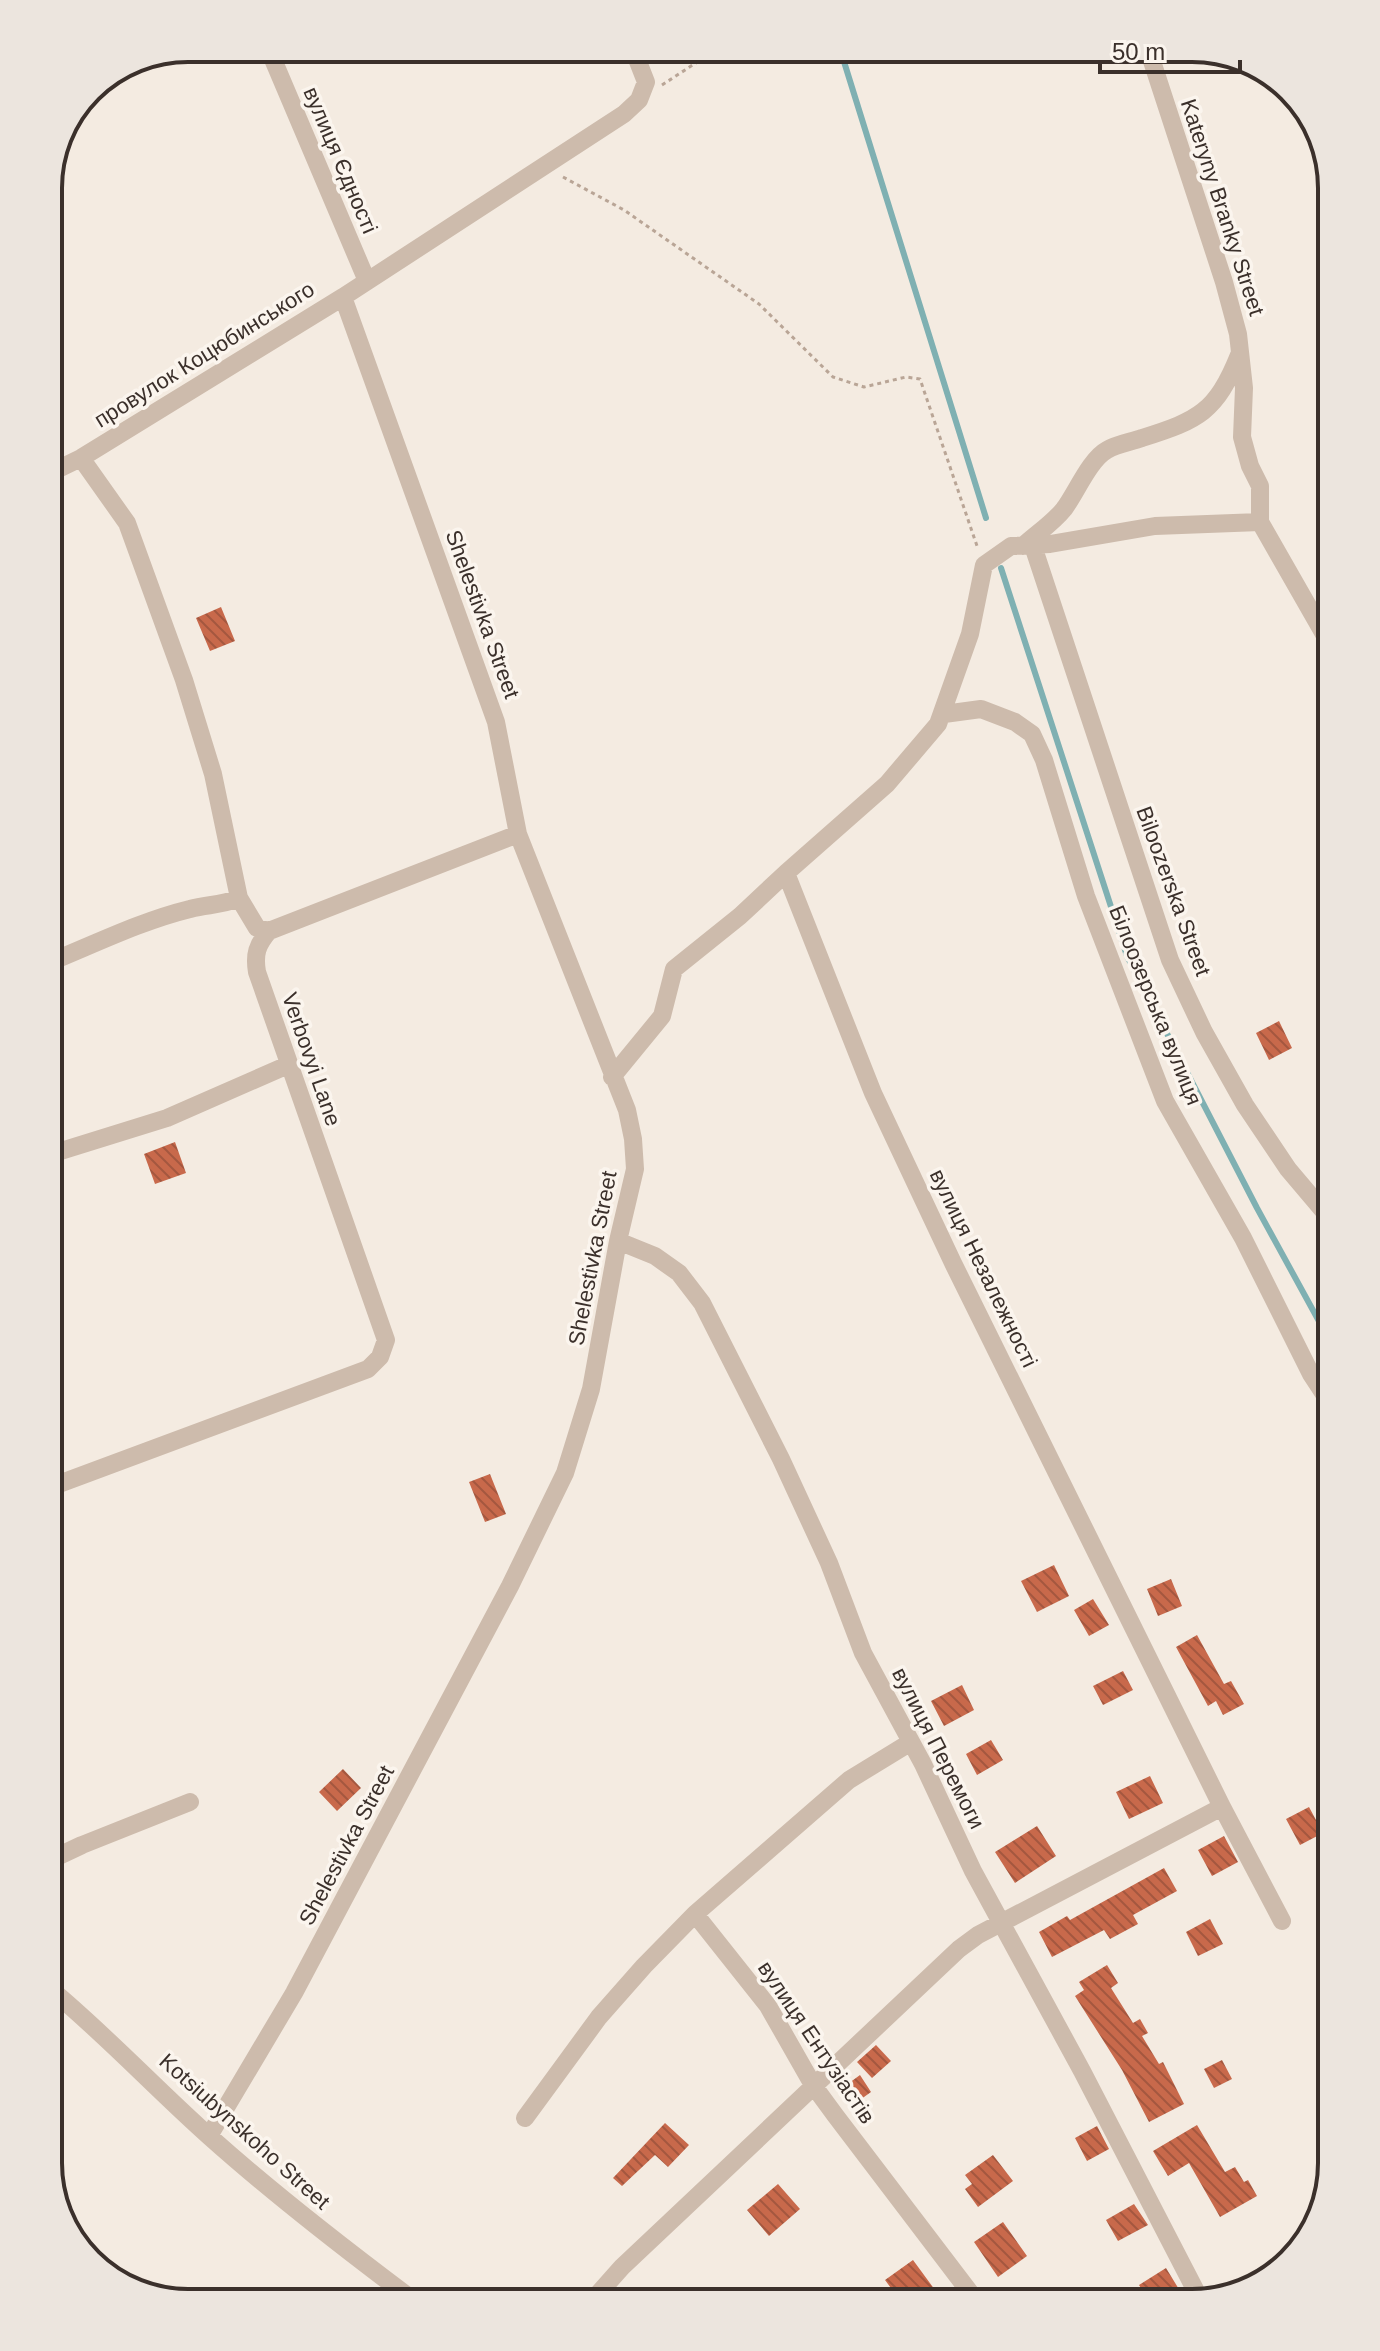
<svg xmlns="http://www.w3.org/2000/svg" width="1380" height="2351" viewBox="0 0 1380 2351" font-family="Helvetica,sans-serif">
  <defs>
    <pattern id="building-back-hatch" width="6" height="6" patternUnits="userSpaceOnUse" patternTransform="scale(2)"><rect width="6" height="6" fill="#c8694b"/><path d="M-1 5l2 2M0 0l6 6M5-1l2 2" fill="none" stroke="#a4573f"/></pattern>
  </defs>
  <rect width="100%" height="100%" fill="#f4ebe1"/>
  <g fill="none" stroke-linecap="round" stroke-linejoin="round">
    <path stroke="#7fb0b2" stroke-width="6" d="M841 52 986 518
      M1001 568 1127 956 1257 1208 1332 1345"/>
  </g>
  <path fill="url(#building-back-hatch)" d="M221 607 235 641 210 651 196 618Z
    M1279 1021 1292 1048 1269 1060 1256 1033Z
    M175 1142 186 1173 155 1184 144 1154Z
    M490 1474 506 1514 485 1522 469 1482Z
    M1054 1565 1069 1596 1037 1612 1021 1581Z
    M1171 1579 1182 1606 1158 1616 1147 1589Z
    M1093 1599 1109 1625 1089 1636 1074 1610Z
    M1197 1635 1224 1684 1231 1681 1244 1704 1223 1715 1216 1701 1208 1706 1176 1647Z
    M1123 1671 1133 1690 1103 1705 1093 1686Z
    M962 1685 974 1710 944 1726 931 1701Z
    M991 1740 1003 1760 977 1775 966 1754Z
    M343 1769 361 1788 337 1811 319 1792Z
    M1150 1776 1163 1803 1129 1819 1116 1792Z
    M1309 1807 1323 1833 1300 1845 1286 1819Z
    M1037 1826 1056 1856 1015 1883 995 1852Z
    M1224 1836 1238 1862 1212 1876 1198 1850Z
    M1164 1868 1177 1891 1133 1915 1138 1924 1110 1939 1104 1930 1052 1957 1039 1932 1067 1916 1070 1920Z
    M1210 1919 1223 1944 1198 1956 1186 1932Z
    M1107 1965 1118 1983 1111 1988 1133 2023 1140 2019 1148 2033 1142 2036 1159 2064 1163 2062 1184 2104 1149 2122 1122 2070 1075 1996 1084 1990 1079 1982Z
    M876 2045 891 2061 872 2078 857 2062Z
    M1222 2060 1232 2079 1214 2088 1204 2069Z
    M860 2075 871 2092 857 2102 845 2086Z
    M665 2123 689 2145 668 2167 655 2155 622 2186 613 2178Z
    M1197 2125 1225 2172 1235 2167 1244 2182 1248 2180 1257 2196 1220 2217 1189 2163 1168 2176 1153 2151Z
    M1097 2126 1109 2149 1087 2161 1075 2138Z
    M993 2155 1013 2181 978 2207 965 2189 972 2184 965 2175Z
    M778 2184 800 2209 769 2236 747 2210Z
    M1134 2204 1148 2225 1118 2241 1106 2220Z
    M1003 2222 1027 2256 998 2277 974 2242Z
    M913 2260 935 2290 917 2303H902L885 2280Z
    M1166 2268 1180 2291 1160 2303H1150L1139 2285Z"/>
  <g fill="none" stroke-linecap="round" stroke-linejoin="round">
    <path stroke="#b9a596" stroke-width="3" stroke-dasharray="4 4" stroke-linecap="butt" d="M662 85 711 53
      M563 177 624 210 759 304 833 377 864 387 906 377 920 379 977 546"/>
    <path stroke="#cdbbac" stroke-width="18" d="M1148 49 1224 282 1238 334 1244 388 1242 437 1250 466 1260 486V522
      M272 57 367 281
      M48 474 81 458 343 297 624 114 639 100 646 82 635 54
      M1260 522 1332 648
      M1023 546C1036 534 1053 523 1064 509 1076 493 1090 459 1107 450 1117 444 1131 442 1142 438 1199 420 1216 412 1239 355
      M1033 546 1170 960 1204 1032 1245 1105 1288 1169 1332 1221
      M944 714 981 709 1015 722 1032 734 1044 760 1086 896 1165 1101 1243 1238 1311 1374 1332 1406
      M786 873 887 784 938 724 970 634 984 565 1011 546 1050 544 1155 526 1260 522
      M269 931 518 834
      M48 963C95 944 141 921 190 909 208 904 220 906 239 898
      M612 1077 662 1016 674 969 740 916 786 873 873 1093 953 1263 1222 1807 1282 1921
      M48 1155 167 1118 288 1065
      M618 1241 655 1256 679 1273 702 1303 781 1459 829 1563 863 1653 923 1764 973 1871 1082 2071 1201 2301
      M48 1488 368 1369 380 1357 386 1340 257 972C254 954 257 945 269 931L257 928 239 898 213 774 184 680 127 523 81 458
      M911 1742 849 1780 695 1914 768 2006 813 2085 835 2115 978 2303
      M48 1861 82 1845 190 1802
      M1325 1986 1332 1999
      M48 1987C105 2034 155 2088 210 2137 276 2196 346 2250 417 2303
      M525 2118 599 2017 644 1966 695 1914
      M209 2136 294 1993 510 1586 565 1473 591 1389 618 1241 635 1169 633 1139 627 1110 518 834 496 722 343 297
      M590 2303 622 2267 959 1949 978 1935 1222 1807"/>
  </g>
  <g text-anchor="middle" stroke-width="7" stroke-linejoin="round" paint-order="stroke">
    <g font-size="22" fill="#3b302b" stroke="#fbf5ee">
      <text transform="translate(341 160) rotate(67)" y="8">вулиця Єдності</text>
      <text transform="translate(1223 207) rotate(72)" y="8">Kateryny Branky Street</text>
      <text transform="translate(204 354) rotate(-32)" y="8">провулок Коцюбинського</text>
      <text transform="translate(483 614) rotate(70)" y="8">Shelestivka Street</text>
      <text transform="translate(1174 891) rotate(70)" y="8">Biloozerska Street</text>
      <text transform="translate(1156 1005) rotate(68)" y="8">Білоозерська вулиця</text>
      <text transform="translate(312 1059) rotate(71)" y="8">Verbovyi Lane</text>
      <text transform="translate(592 1258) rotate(-79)" y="8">Shelestivka Street</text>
      <text transform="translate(984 1268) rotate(64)" y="8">вулиця Незалежності</text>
      <text transform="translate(939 1748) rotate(63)" y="8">вулиця Перемоги</text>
      <text transform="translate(346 1845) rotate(-62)" y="8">Shelestivka Street</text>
      <text transform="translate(817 2042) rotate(56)" y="8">вулиця Ентузіастів</text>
      <text transform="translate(245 2131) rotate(42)" y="8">Kotsiubynskoho Street</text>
    </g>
  </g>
  <path d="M0 0H1380V2351H0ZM188 62H1192A126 126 0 0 1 1318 188V2163A126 126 0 0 1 1192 2289H188A126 126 0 0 1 62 2163V188A126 126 0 0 1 188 62Z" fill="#ece5de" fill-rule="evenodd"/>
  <path fill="none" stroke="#3b302b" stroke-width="4" d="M188 62H1192A126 126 0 0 1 1318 188V2163A126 126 0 0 1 1192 2289H188A126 126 0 0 1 62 2163V188A126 126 0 0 1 188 62Z"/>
  <path d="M1100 60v12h140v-12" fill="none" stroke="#3b302b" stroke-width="4"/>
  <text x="1112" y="60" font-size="24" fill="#3b302b" stroke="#fbf5ee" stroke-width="6" paint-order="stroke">50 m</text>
</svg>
